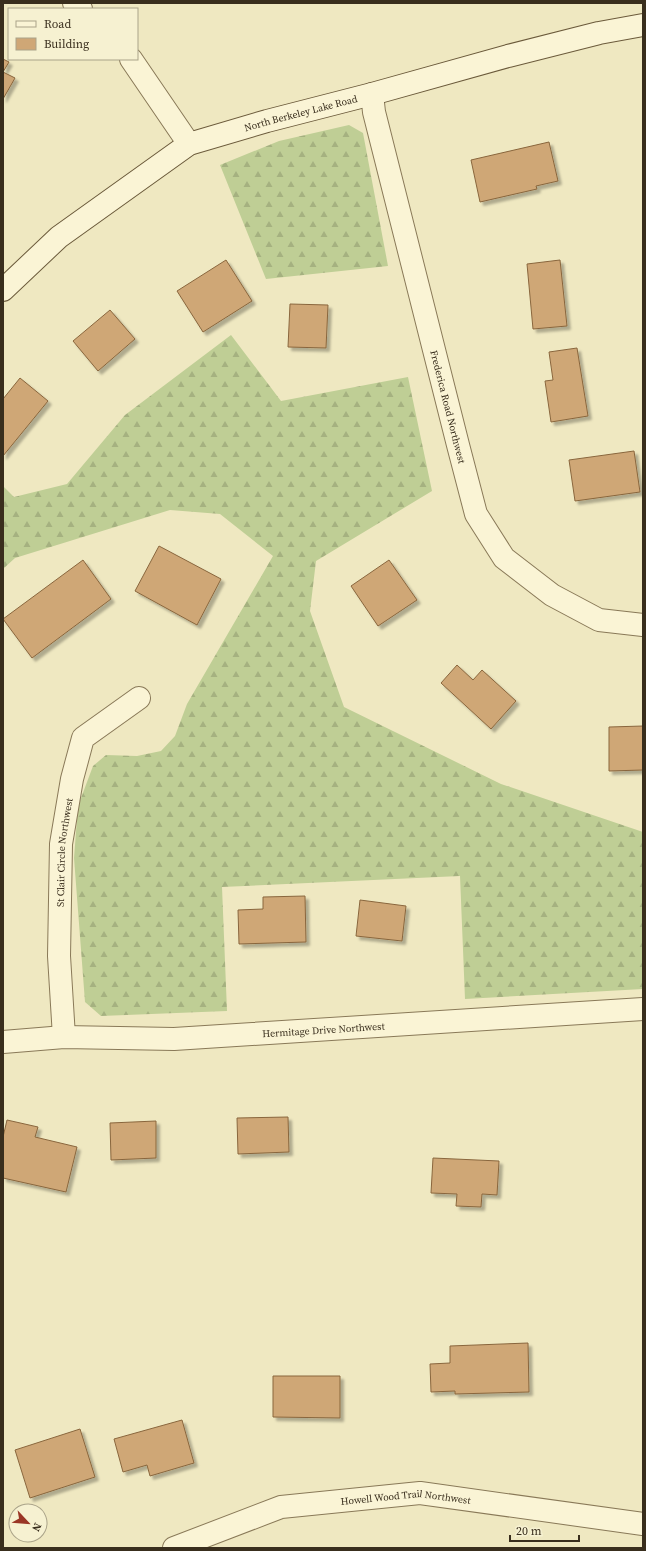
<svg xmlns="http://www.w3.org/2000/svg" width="646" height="1551" viewBox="0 0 646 1551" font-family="'Source Serif 4',serif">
  <defs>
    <pattern id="forest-firs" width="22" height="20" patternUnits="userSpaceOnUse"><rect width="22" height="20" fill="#bfce95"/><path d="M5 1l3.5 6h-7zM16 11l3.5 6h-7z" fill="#a5b180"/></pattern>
    <filter id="shadow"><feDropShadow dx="3.5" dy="3.5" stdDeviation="1" flood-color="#0004"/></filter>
  </defs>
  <rect width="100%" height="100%" fill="#efe8c1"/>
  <path fill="url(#forest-firs)" d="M349 125 363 133 388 266 266 279 220 165 279 141Z
    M231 335 281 401 408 377 432 491 316 561 310 611 344 707 501 784 643 832V989L465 999 460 876 222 887 227 1011 101 1016 85 1002 74 858 78 806 93 766 106 755 137 756 161 751 175 736 187 704 273 556 220 514 170 510 15 558 3 569V486L14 497 67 484 125 415Z"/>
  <path fill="#cfa776" stroke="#89663d" filter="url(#shadow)" d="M3 59 9 62 3 72 15 78 3 99Z
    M549 142 558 181 536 186 537 189 480 202 471 160Z
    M226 260 252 301 203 332 177 291Z
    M560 260 567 326 533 329 527 264Z
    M290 304 328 305 326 348 288 347Z
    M110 310 135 339 98 371 73 341Z
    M577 348 588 416 551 422 545 381 553 380 549 352Z
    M20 378 48 401 3 456V399Z
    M634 451 640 492 575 501 569 460Z
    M159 546 221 579 197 625 135 591Z
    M83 560 111 599 32 658 3 619Z
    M389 560 417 600 378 626 351 586Z
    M457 665 473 680 482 670 516 701 491 729 441 683Z
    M643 726V770L609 771V727Z
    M305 896 306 942 239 944 238 910 263 909V897Z
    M360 900 406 906 402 941 356 936Z
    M288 1117 289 1152 238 1154 237 1118Z
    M7 1120 38 1127 35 1137 77 1147 66 1192 3 1178V1137Z
    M156 1121V1158L111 1160 110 1123Z
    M433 1158 499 1161 497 1195 482 1194 481 1207 456 1206 457 1194 431 1193Z
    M528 1343 529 1392 455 1394V1391L431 1392 430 1364 450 1363V1346Z
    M273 1376H340V1418L273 1417Z
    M182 1420 194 1463 150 1476 147 1465 123 1472 114 1439Z
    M80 1429 95 1477 30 1498 15 1450Z"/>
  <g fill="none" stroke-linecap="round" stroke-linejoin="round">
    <defs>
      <g id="street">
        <path d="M74 3 81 9"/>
        <path d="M131 59 189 144"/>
        <path id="s1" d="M372 94 374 112 458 445 476 514 504 558 552 595 599 620 643 625"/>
        <path id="s2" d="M64 1037 59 956 61 844 72 779 83 738 139 698"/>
        <path id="s3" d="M3 1042 64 1037 174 1039 643 1009"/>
        <path id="s4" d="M174 1548 281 1507 420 1493 643 1524"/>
      </g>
      <g id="secondary">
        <path id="s5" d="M3 290 59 237 189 144 267 121 372 94 508 56 599 33 643 25"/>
      </g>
    </defs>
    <use href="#street" stroke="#897958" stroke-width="24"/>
    <use href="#secondary" stroke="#6b5a3b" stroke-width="24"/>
    <use href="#street" stroke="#faf4d5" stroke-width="22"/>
    <use href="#secondary" stroke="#faf4d5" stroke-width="22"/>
  </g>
  <g text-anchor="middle" stroke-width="4" stroke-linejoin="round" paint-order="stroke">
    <g font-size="10" fill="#392e1d" stroke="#f6f1d1">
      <text dy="4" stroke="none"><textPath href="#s5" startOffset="353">North Berkeley Lake Road</textPath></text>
      <text dy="4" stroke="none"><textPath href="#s1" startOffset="322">Frederica Road Northwest</textPath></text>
      <text dy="4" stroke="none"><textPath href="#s2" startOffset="185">St Clair Circle Northwest</textPath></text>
      <text dy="4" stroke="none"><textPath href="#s3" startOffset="321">Hermitage Drive Northwest</textPath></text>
      <text dy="4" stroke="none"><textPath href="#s4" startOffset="240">Howell Wood Trail Northwest</textPath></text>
    </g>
  </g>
  <rect width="646" height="1551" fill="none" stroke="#392e1d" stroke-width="8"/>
  <rect x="8" y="8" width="130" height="52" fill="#f6f1d1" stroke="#aaa389"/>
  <rect x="16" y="21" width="20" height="6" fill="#faf4d5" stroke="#aaa389"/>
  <text x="44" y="28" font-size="12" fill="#392e1d">Road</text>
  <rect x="16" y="38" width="20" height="12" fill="#cfa776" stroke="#aaa389"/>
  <text x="44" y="48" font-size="12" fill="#392e1d">Building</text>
  <g transform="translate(28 1523) rotate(116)"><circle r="19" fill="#f6f1d1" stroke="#aaa389"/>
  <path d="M0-3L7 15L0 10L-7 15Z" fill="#9a3626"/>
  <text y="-6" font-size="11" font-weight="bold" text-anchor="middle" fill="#392e1d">N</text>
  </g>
  <path d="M510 1535v6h69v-6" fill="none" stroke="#392e1d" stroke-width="2"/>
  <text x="516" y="1535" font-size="12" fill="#392e1d" stroke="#f6f1d1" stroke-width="3" paint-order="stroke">20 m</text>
</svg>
